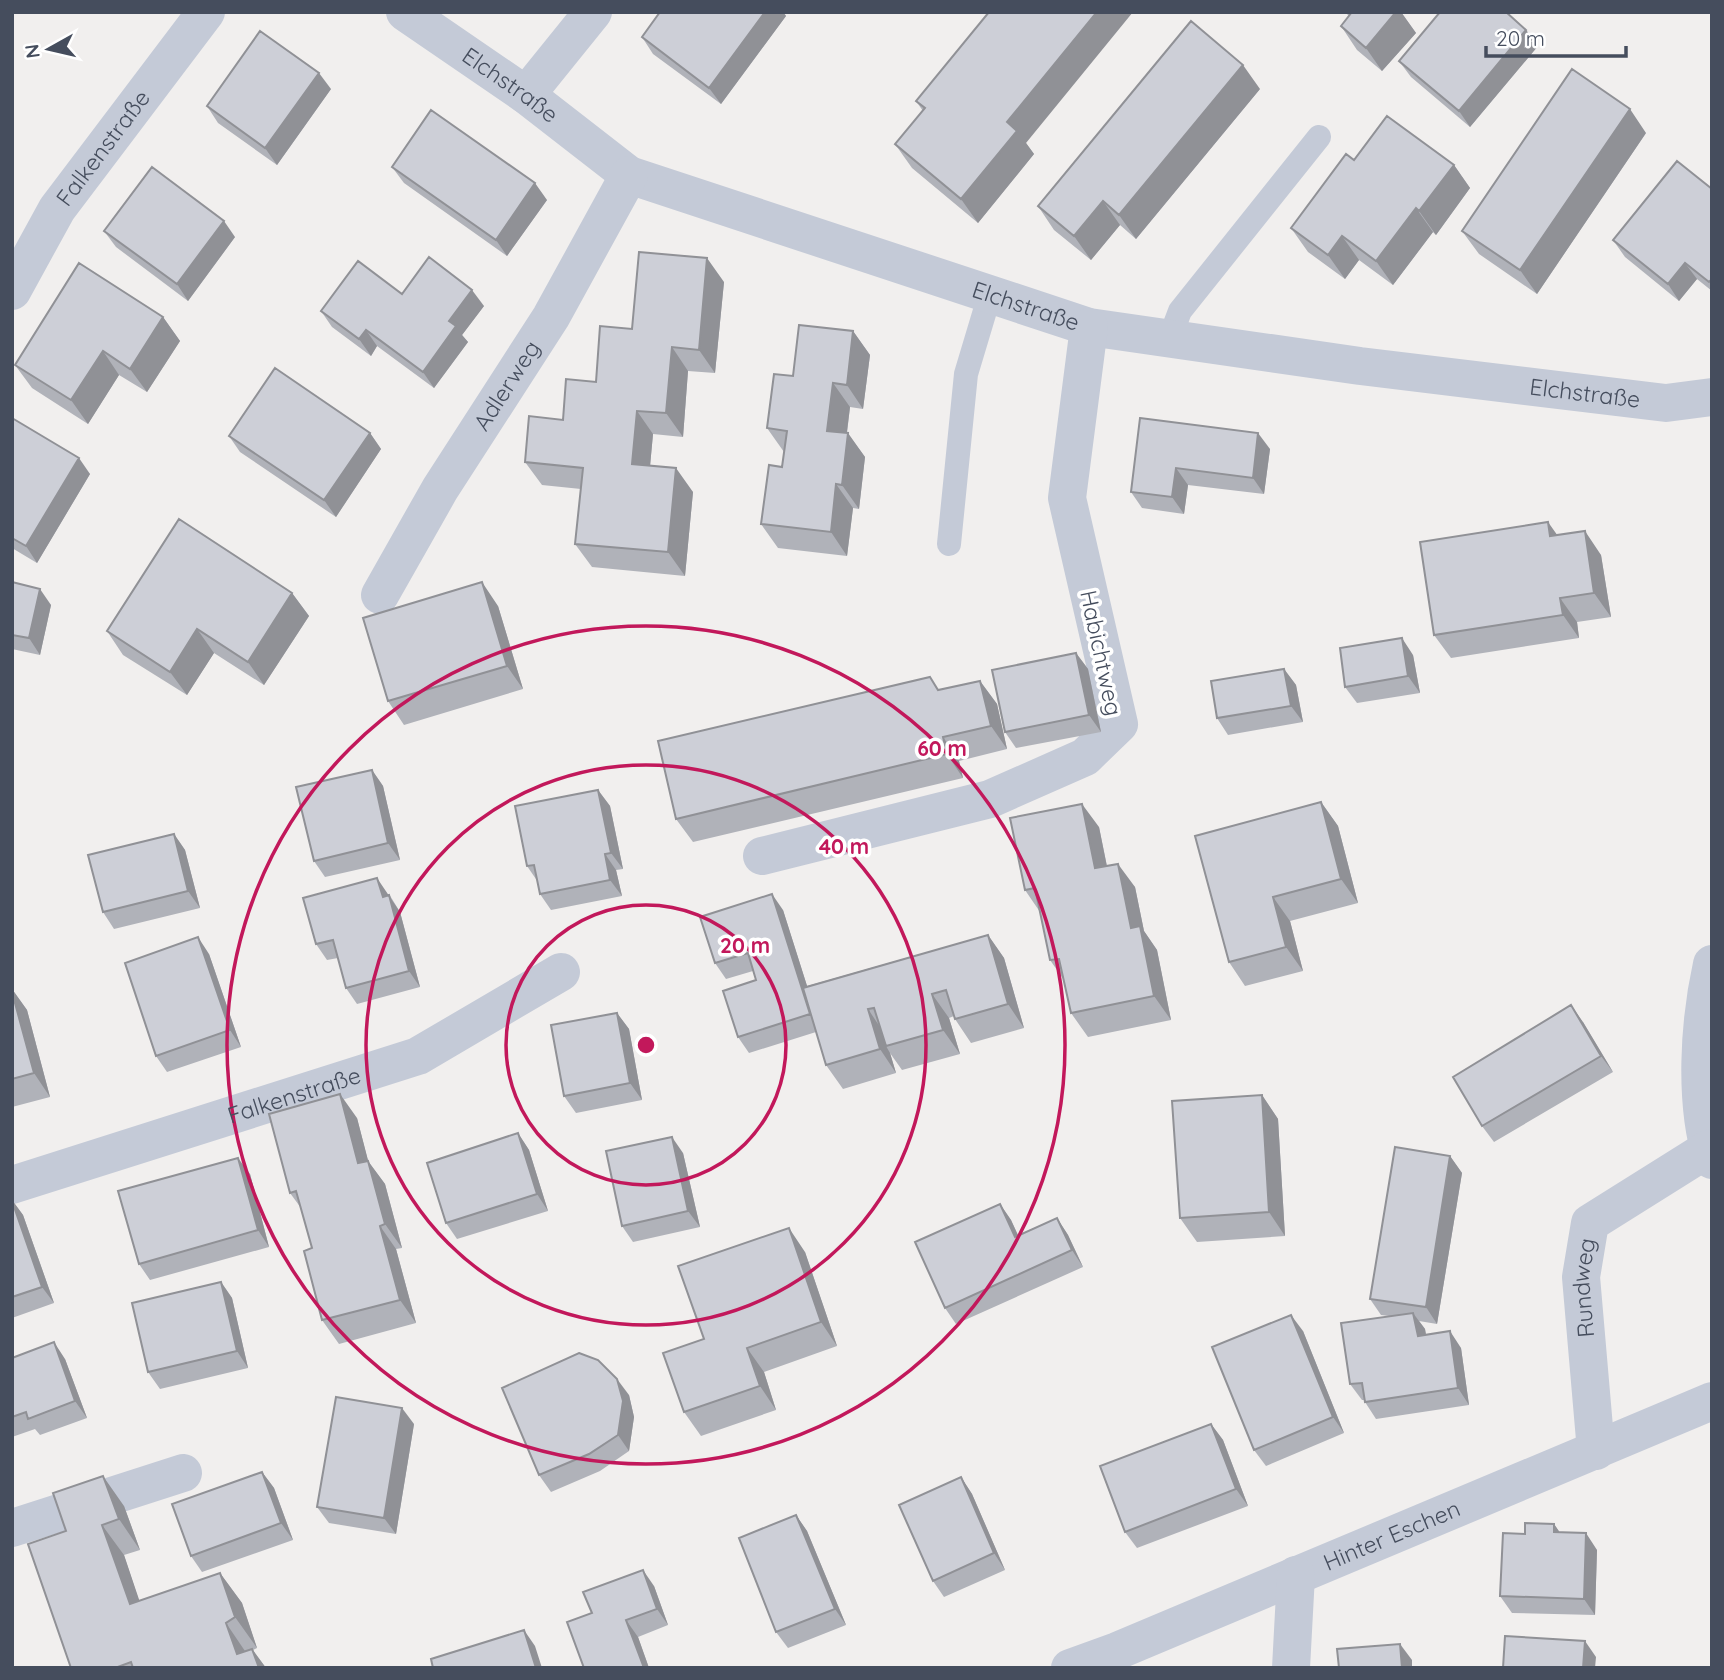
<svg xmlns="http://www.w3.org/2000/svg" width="1724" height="1680" viewBox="0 0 1724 1680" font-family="Quicksand,sans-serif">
  <rect width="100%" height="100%" fill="#f1efee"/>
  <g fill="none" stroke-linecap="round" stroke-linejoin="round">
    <path stroke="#c4cad7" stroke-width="24" d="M1169 340 1180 311 1319 137
      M949 544 966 374 990 294"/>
    <g stroke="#c4cad7" stroke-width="38">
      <path id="s1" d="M405 12 526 95 629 175 1089 327 1360 366 1666 403 1712 397"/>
      <path d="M526 95 593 12"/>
      <path id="s2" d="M12 291 57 209 206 12"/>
      <path id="s3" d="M380 595 440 489 551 317 629 175"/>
      <path d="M762 856 990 799 1085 757 1119 724 1067 498 1089 327"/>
      <path d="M1712 964C1699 1023 1694 1102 1712 1160"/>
      <path id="s4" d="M12 1185 418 1056 561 972"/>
      <path id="s5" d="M1596 1451 1581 1277 1590 1223 1708 1149 1712 1151"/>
      <path d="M12 1528 183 1473"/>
      <path id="s6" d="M1070 1668 1117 1651 1712 1401"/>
      <path d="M1291 1668 1296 1575"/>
    </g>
  </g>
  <path fill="#b0b2b9" d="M660 12H783L786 16 721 104 653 54 642 37Z
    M1345 12H1401L1416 33 1382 71 1357 50 1341 26 1349 16Z
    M1526 30 1538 46 1470 127 1411 77 1399 61Z
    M331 89 277 165 218 123 207 106Z
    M1260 89 1136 239 1120 225 1091 260 1054 230 1038 206Z
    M916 101 1026 143 1034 154 978 223 912 168 895 144 923 111Z
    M1646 133 1537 294 1479 254 1462 231Z
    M1354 160 1454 165 1470 188 1436 235 1433 232 1393 285 1359 260 1345 279 1308 252 1291 228Z
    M392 167 547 200 507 256 404 183Z
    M1712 189V291L1697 279 1679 301 1625 257 1613 240Z
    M104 231 235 237 188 301 116 247Z
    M724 282 715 373 688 371 683 437 653 434 650 466 693 492 685 576 592 567 575 544 581 489 542 485 525 462 596 382 632 329Z
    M402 294 484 306 462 335 468 342 434 388 377 346 371 356 332 327 321 311Z
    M163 317 180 341 147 392 119 375 88 424 32 388 15 365Z
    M853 331 870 355 863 409 850 407 847 433 865 457 859 509 853 508 847 556 778 548 761 524 782 467 784 452 767 428 793 376Z
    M12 418 90 474 37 563 12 548Z
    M1140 418 1270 449 1264 494 1188 485 1184 514 1142 508 1131 492Z
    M370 433 381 449 336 517 240 452 229 436Z
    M1557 535 1601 555 1611 617 1577 622 1579 638 1451 658 1434 635Z
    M12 582 51 605 40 655 12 649Z
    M292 593 309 616 264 685 214 653 187 695 123 655 107 631Z
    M498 606 523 689 404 725 388 701Z
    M1076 653 1088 669 1101 732 1016 748 1005 732Z
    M1413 655 1420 693 1357 703 1345 687Z
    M1284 669 1296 685 1303 722 1228 735 1217 718Z
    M980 681 997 704 1007 749 959 761 963 778 693 842 676 819Z
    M372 770 383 786 400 860 325 877 314 861Z
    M598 790 610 806 623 869 616 870 622 896 551 910 540 894 538 882 527 866Z
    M1321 802 1338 826 1358 903 1290 921 1303 971 1245 986 1229 962Z
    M1099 827 1107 866 1135 887 1144 931 1157 950 1171 1020 1088 1037 1071 1013 1064 980 1050 960 1040 912 1025 890Z
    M174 834 185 850 200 908 114 929 103 912Z
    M389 894 400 912 420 987 357 1004 346 988 338 958 327 960 316 944Z
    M783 910 807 986 988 935 1004 958 1024 1028 971 1043 955 1019 954 1016 949 1018 960 1054 902 1070 890 1053 896 1073 843 1089 826 1065 816 1032 749 1053 738 1037 756 980 753 971 726 979 715 963Z
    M209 954 241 1047 167 1072 156 1056Z
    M12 989 27 1010 50 1097 12 1107Z
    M617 1013 629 1029 642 1100 576 1113 564 1096Z
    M1583 1022 1613 1072 1494 1142 1482 1126Z
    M1262 1095 1278 1119 1285 1236 1197 1242 1180 1218Z
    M357 1118 368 1161 385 1184 402 1248 396 1249 416 1323 339 1344 322 1320 312 1248 301 1208 290 1193Z
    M518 1133 529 1150 548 1211 457 1239 446 1223Z
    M683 1153 700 1227 633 1242 622 1226Z
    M1450 1156 1462 1173 1437 1324 1419 1321 1425 1329 1426 1335 1461 1348 1469 1405 1376 1419 1365 1402 1364 1400H1362L1350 1384 1389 1316 1381 1315 1370 1299Z
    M250 1174 269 1247 150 1280 139 1264Z
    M12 1200 23 1215 54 1303 12 1318Z
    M1000 1204 1011 1220 1018 1235 1057 1218 1068 1235 1083 1267 956 1324 945 1308Z
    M805 1252 837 1346 764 1372 776 1410 701 1436 684 1412 704 1339Z
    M221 1282 232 1298 248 1368 160 1389 148 1372Z
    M1303 1331 1344 1433 1266 1466 1254 1450Z
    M12 1358 65 1359 87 1418 40 1435 35 1429 12 1437Z
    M629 1395 634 1417 629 1451 600 1471 551 1492 539 1475Z
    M414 1424 396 1534 329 1523 317 1507Z
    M1211 1424 1223 1440 1248 1506 1137 1548 1125 1532Z
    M262 1472 274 1488 293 1540 202 1572 191 1556Z
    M961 1477 972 1494 1005 1570 944 1597 933 1581Z
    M124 1506 140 1550 124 1555 139 1601 220 1573 242 1603 257 1648 253 1650 266 1668H71L66 1531Z
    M796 1515 807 1531 846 1625 788 1648 776 1632Z
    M1554 1524 1560 1533 1597 1550 1595 1615 1512 1613 1500 1596 1525 1534Z
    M654 1586 668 1625 638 1637 649 1668H584L592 1613Z"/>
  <path fill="#909196" d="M765 12H783L786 16 721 104 709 88Z
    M1097 12H1133L1026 143 1034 154 978 223 961 199 1007 122Z
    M1396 12H1401L1416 33 1382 71 1366 48Z
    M1526 30 1538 46 1470 127 1459 111Z
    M1243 65 1260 89 1136 239 1119 215Z
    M319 73 331 89 277 165 265 148Z
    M1630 109 1646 133 1537 294 1520 270Z
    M1454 165 1470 188 1436 235 1419 211Z
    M535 183 547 200 507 256 496 240Z
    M1103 201 1120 225 1091 260 1074 236Z
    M1416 208 1433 232 1393 285 1376 261Z
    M224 221 235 237 188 301 177 284Z
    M1342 236 1359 260 1345 279 1328 255Z
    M707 258 724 282 715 373 699 350Z
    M1685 263 1697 279 1679 301 1668 284Z
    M472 290 484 306 462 335 468 342 434 388 423 372 449 321Z
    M163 317 180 341 147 392 130 369Z
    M366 330 377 346 371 356 359 339Z
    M853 331 870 355 863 409 847 385Z
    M672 347 688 371 683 437 666 413Z
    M103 351 119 375 88 424 71 400Z
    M833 383 850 407 844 455 827 431Z
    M637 411 653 434 648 488 632 464Z
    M370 433 381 449 336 517 324 500Z
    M848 433 865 457 859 509 842 485Z
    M1258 433 1270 449 1264 494 1253 478Z
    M79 458 90 474 37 563 26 546Z
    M676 468 693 492 685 576 668 552Z
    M1176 468 1188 485 1184 514 1172 497Z
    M836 484 853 508 847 556 831 532Z
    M1548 522 1565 546 1550 536Z
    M1585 531 1601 555 1611 617 1594 593Z
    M482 582 498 606 523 689 507 666Z
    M40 589 51 605 40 655 29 638Z
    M292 593 309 616 264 685 248 662Z
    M1560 598 1577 622 1579 638 1563 615Z
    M197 629 214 653 187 695 170 672Z
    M1402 638 1413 655 1420 693 1408 676Z
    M1076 653 1088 669 1101 732 1089 715Z
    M1284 669 1296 685 1303 722 1291 706Z
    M980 681 997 704 1007 749 991 726Z
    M943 737 959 761 963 778 947 754Z
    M372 770 383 786 400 860 388 843Z
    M598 790 610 806 623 869 611 853Z
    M1321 802 1338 826 1358 903 1341 879Z
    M1082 804 1099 827 1112 892 1095 868Z
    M174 834 185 850 200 908 188 891Z
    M605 854 616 870 622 896 610 880Z
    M1118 864 1135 887 1144 931 1157 950 1171 1020 1154 996 1131 928Z
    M377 878 400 912 420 987 409 971Z
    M772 894 783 910 821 1030 810 1014Z
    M1273 897 1290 921 1303 971 1286 947Z
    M988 935 1004 958 1024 1028 1008 1004Z
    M198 937 209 954 241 1047 230 1030Z
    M12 989 27 1010 50 1097 34 1073 12 992Z
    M932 994 949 1018 960 1054 943 1030Z
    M1571 1005 1583 1022 1613 1072 1601 1056Z
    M868 1009 884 1033 886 1046 890 1053 896 1073 880 1049Z
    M617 1013 629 1029 642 1100 630 1083Z
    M340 1094 357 1118 375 1187 358 1163Z
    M1262 1095 1278 1119 1285 1236 1269 1212Z
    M518 1133 529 1150 548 1211 537 1194Z
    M672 1137 683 1153 700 1227 688 1211Z
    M1450 1156 1462 1173 1437 1324 1426 1307Z
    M238 1158 250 1174 269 1247 258 1230Z
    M368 1161 385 1184 402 1248 385 1224Z
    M12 1200 23 1215 54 1303 42 1287Z
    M1000 1204 1011 1220 1026 1253 1015 1237Z
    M1057 1218 1068 1235 1083 1267 1072 1250Z
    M380 1226 396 1249 416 1323 400 1300Z
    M789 1228 805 1252 837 1346 821 1322Z
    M221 1282 232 1298 248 1368 237 1351Z
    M1413 1313 1425 1329 1429 1353 1418 1336Z
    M1291 1315 1303 1331 1344 1433 1333 1417Z
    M1450 1331 1461 1348 1469 1405 1458 1388Z
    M54 1342 65 1359 87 1418 75 1401Z
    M747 1348 764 1372 776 1410 760 1386Z
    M617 1379 629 1395 634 1417 629 1451 618 1435Z
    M402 1408 414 1424 396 1534 384 1518Z
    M1211 1424 1223 1440 1248 1506 1236 1489Z
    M262 1472 274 1488 293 1540 281 1523Z
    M103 1476 124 1506 140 1550 119 1519Z
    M961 1477 972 1494 1005 1570 994 1553Z
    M796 1515 807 1531 846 1625 835 1609Z
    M1554 1524 1565 1540 1554 1532Z
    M102 1525 124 1555 151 1635 130 1604Z
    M1586 1533 1597 1550 1595 1615 1584 1599Z
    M643 1570 654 1586 668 1625 657 1609Z
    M220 1573 242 1603 257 1648 235 1617Z
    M626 1620 638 1637 649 1668H644Z
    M226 1623 247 1654H237Z
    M524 1630 535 1646 542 1668H536Z
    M1585 1641 1596 1657 1595 1668H1583Z
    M1400 1644 1412 1660V1668H1402Z
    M252 1649 266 1668H259Z"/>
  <path fill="#cdcfd7" stroke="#909196" stroke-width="2" d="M660 12H765L709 88 642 37Z
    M989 12H1097L1007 122 1017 131 961 199 895 144 925 108 916 101Z
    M1352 12H1396L1366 48 1341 26Z
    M1440 12H1506L1526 30 1459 111 1399 61Z
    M1191 21 1243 65 1119 215 1103 201 1074 236 1038 206Z
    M260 31 319 73 265 148 207 106Z
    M1572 69 1630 109 1520 270 1462 231Z
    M431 110 535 183 496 240 392 167Z
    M1387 116 1454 165 1419 211 1416 208 1376 261 1342 236 1328 255 1291 228 1346 154 1354 160Z
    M1677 161 1712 189V279L1709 282 1685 263 1668 284 1613 240Z
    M152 167 224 221 177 284 104 231Z
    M639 252 707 258 699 350 672 347 666 413 637 411 632 464 676 468 668 552 575 544 583 468 525 462 529 416 563 420 566 379 596 382 600 326 632 329Z
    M429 257 472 290 449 321 456 326 423 372 366 330 359 339 321 311 358 261 402 294Z
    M79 263 163 317 130 369 103 351 71 400 15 365Z
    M799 325 853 331 847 385 833 383 827 431 848 433 842 485 836 484 831 532 761 524 769 465 782 467 787 431 767 428 774 374 793 376Z
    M275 368 370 433 324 500 229 436Z
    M12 418 79 458 26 546 12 538Z
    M1140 418 1258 433 1253 478 1176 468 1172 497 1131 492Z
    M179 519 292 593 248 662 197 629 170 672 107 631Z
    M1548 522 1550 536 1585 531 1594 593 1560 598 1563 615 1434 635 1420 542Z
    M12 582 40 589 29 638 12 635Z
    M482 582 507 666 388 701 363 618Z
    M1402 638 1408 676 1345 687 1340 648Z
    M1076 653 1089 715 1005 732 992 670Z
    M1284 669 1291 706 1217 718 1211 681Z
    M930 677 938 690 980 681 991 726 943 737 947 754 676 819 658 741Z
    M372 770 388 843 314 861 296 787Z
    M598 790 611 853 605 854 610 880 540 894 534 865 527 866 515 806Z
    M1321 802 1341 879 1273 897 1286 947 1229 962 1195 836Z
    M1082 804 1095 868 1118 864 1131 928 1140 926 1154 996 1071 1013 1059 959 1050 960 1035 888 1025 890 1010 818Z
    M174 834 188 891 103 912 88 855Z
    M377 878 383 897 389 895 409 971 346 988 333 940 316 944 303 898Z
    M772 894 810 1014 738 1037 723 991 756 980 748 953 715 963 700 917Z
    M988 935 1008 1004 955 1019 946 990 932 994 943 1030 886 1046 874 1008 868 1009 880 1049 826 1065 803 988Z
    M198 937 230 1030 156 1056 125 963Z
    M12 992 34 1073 12 1079Z
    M1571 1005 1601 1056 1482 1126 1453 1077Z
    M617 1013 630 1083 564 1096 551 1025Z
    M340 1094 358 1163 368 1161 385 1224 380 1226 400 1300 322 1320 304 1251 312 1248 296 1191 290 1193 269 1114Z
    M1262 1095 1269 1212 1180 1218 1172 1101Z
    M518 1133 537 1194 446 1223 427 1163Z
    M672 1137 688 1211 622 1226 606 1151Z
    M1395 1147 1450 1156 1426 1307 1370 1299Z
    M238 1158 258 1230 139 1264 118 1191Z
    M12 1201 42 1287 12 1297Z
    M1000 1204 1015 1237 1057 1218 1072 1250 945 1308 915 1242Z
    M789 1228 821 1322 747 1348 760 1386 684 1412 663 1353 704 1339 678 1266Z
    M221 1282 237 1351 148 1372 132 1303Z
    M1413 1313 1418 1336 1450 1331 1458 1388 1365 1402 1362 1383 1350 1384 1341 1323Z
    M1291 1315 1333 1417 1254 1450 1212 1347Z
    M54 1342 75 1401 28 1419 26 1412 12 1417V1358Z
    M579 1353 598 1360 617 1379 623 1401 618 1435 589 1454 539 1475 502 1388Z
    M336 1397 402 1408 384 1518 317 1507Z
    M1211 1424 1236 1489 1125 1532 1100 1466Z
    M262 1472 281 1523 191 1556 172 1504Z
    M103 1476 119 1519 102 1525 130 1604 220 1573 235 1617 226 1623 237 1654 252 1649 259 1668H133L131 1662 115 1668H71L28 1544 66 1531 53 1493Z
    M961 1477 994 1553 933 1581 899 1505Z
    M796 1515 835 1609 776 1632 739 1538Z
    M1525 1523 1554 1524V1532L1586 1533 1584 1599 1500 1596 1503 1533 1525 1534Z
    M643 1570 657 1609 626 1620 644 1668H584L567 1622 592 1613 583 1592Z
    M524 1630 536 1668H433L431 1659Z
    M1505 1636 1585 1641 1583 1668H1503Z
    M1400 1644 1402 1668H1339L1337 1649Z"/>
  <g fill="none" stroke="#c2185b" stroke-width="3.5">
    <circle cx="646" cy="1045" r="140"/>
    <circle cx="646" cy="1045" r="280"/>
    <circle cx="646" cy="1045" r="419"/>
  </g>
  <g text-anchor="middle" stroke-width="7" stroke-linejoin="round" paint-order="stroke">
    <g font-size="23" fill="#454d5d" stroke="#fff">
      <text dy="8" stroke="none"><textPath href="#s1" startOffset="128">Elchstraße</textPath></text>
      <text dy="8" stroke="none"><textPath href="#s2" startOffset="170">Falkenstraße</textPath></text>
      <text dy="8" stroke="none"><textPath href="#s1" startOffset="695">Elchstraße</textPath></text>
      <text dy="8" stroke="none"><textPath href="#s3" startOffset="245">Adlerweg</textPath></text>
      <text dy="8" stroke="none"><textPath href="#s1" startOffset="1262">Elchstraße</textPath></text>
      <text transform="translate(1101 653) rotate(78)" y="8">Habichtweg</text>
      <text dy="8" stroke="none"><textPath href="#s4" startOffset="296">Falkenstraße</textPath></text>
      <text dy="8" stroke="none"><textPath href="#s5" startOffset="164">Rundweg</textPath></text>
      <text dy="8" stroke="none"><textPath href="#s6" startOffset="348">Hinter Eschen</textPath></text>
    </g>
  </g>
  <circle cx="646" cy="1045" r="10" fill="#c2185b" stroke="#fff" stroke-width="3.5"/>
  <g font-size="21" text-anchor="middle" font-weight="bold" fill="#c2185b" stroke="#fff" stroke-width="7" stroke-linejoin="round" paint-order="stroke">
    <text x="942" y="756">60 m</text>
    <text x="844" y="854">40 m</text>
    <text x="745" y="953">20 m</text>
  </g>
  <rect width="1724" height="1680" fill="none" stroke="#454d5d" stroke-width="28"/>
  <g transform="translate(49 49) rotate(262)" stroke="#ffffff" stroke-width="5" paint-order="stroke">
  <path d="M0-5L12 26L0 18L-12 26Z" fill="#454d5d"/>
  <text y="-10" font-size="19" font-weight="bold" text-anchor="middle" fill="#454d5d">N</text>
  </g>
  <path d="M1486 46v10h140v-10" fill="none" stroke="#454d5d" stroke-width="3.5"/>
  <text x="1496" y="46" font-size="21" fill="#454d5d" stroke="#ffffff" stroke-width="5" paint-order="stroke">20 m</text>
</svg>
